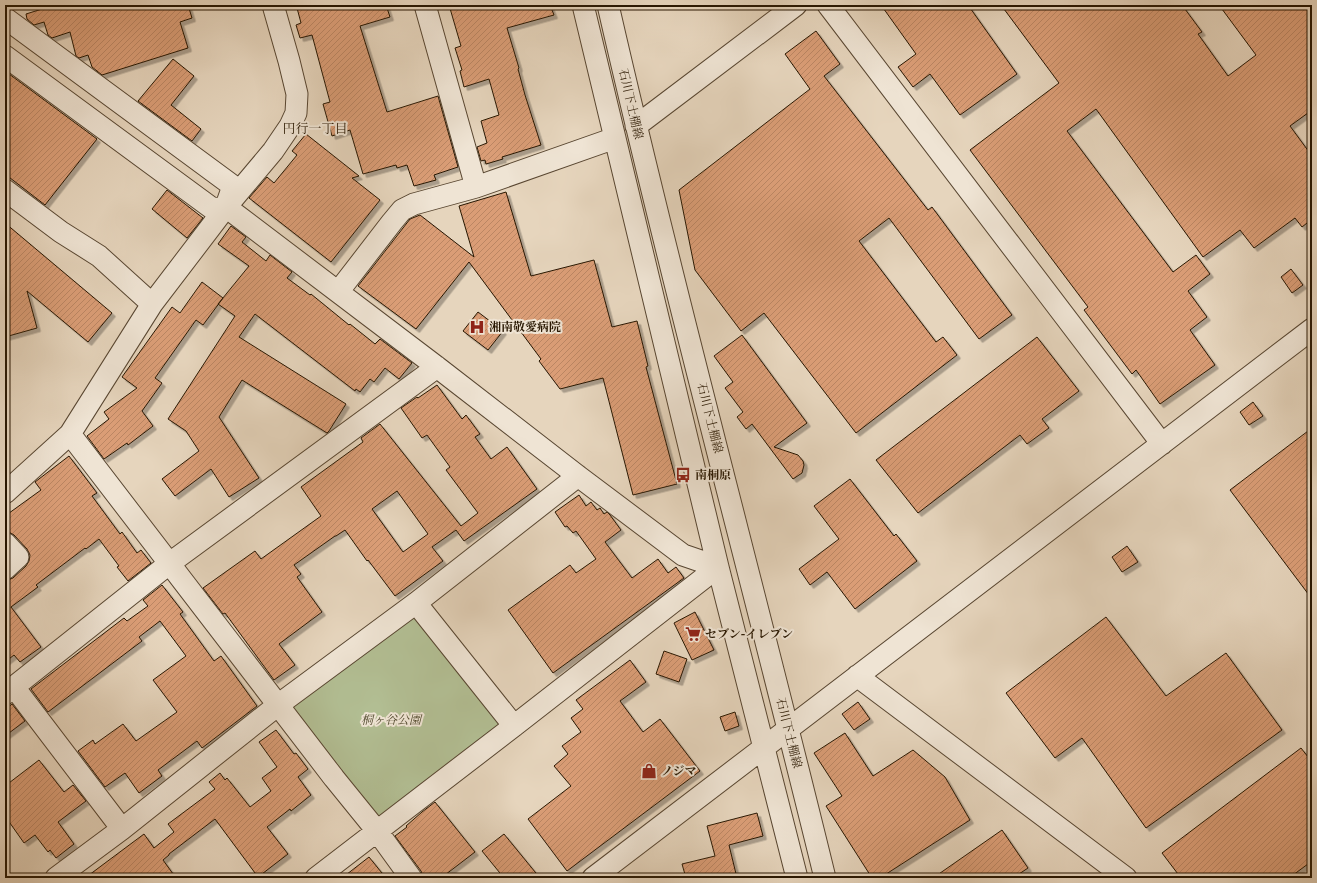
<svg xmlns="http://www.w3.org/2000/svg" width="1317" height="883" viewBox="0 0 1317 883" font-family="Vollkorn,'Noto Serif JP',serif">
  <defs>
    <pattern id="building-hatch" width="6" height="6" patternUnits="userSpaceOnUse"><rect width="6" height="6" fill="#da9d76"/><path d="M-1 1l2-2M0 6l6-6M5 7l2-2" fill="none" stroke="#bb8664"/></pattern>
    <filter id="shadow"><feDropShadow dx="3.5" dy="3.5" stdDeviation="0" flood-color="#0004"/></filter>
  </defs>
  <rect width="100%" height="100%" fill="#e6d5bd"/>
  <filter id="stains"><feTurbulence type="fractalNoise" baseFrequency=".005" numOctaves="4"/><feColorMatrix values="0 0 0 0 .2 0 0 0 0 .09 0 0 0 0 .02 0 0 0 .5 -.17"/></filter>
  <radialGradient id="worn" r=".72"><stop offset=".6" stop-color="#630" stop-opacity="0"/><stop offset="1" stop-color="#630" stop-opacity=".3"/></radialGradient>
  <path fill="#b2be93" stroke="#6d6a4a" d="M416 603 514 726 377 831 278 705Z"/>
  <path fill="url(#building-hatch)" stroke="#281702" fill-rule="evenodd" filter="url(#shadow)" d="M55 5H188L192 18 180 22 188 48 102 75 92 67 88 55 79 58 76 56 70 32 52 38 48 35 44 22 34 25 27 19 26 14Z
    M308 5H386L390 17 360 26 387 112 438 96 458 167 434 175 436 180 414 186 407 165 397 168 396 165 363 174 350 130 332 136 323 104 330 102 312 35 300 38 296 25 301 23 297 8Z
    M449 5H550L554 15 507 28 519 68 518 69 525 95 541 145 502 157 503 159 486 164 485 160 481 161 477 147 487 143 481 121 499 115 489 79 464 87 460 71 462 70 455 48 461 46Z
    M881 5H968L1017 74 960 115 930 74 913 87 898 67 916 54Z
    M1001 5H1182L1202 32 1198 34 1228 76 1256 55 1219 5H1312V110L1290 126 1312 156V219L1302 227 1295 218 1254 248 1240 230 1203 257 1096 109 1067 131 1173 272 1196 255 1210 274 1188 291 1207 317 1190 330 1215 365 1160 404 1136 370 1132 374 1084 310 1088 307 970 150 1059 83Z
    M816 31 840 64 824 76 928 210 932 207 1012 315 979 339 889 218 859 241 936 342 943 337 957 355 856 433 764 313 741 331 695 270 679 190 810 89 785 54Z
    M173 59 194 76 171 105 201 129 192 141 138 101Z
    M5 71 97 139 45 205 5 174Z
    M306 134 359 176 352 178 380 200 331 262 249 198 267 177 274 183 297 155 292 151Z
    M167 190 203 218 187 238 152 209Z
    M506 192 531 276 594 260 612 327 637 321 648 366 646 367 677 484 633 495 603 378 560 389 539 361 541 359 469 262 416 329 358 286 410 219 420 215 474 257 459 206Z
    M5 223 112 313 88 342 27 291 37 328 5 337Z
    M231 226 246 237 242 242 266 261 270 255 292 272 287 278 310 295 311 294 349 325 350 324 375 344 380 339 412 363 399 379 385 368 374 382 370 379 360 392 356 389 355 391 255 314 239 337 346 404 329 431 327 433 242 380 219 417 259 478 229 497 211 469 175 496 162 479 199 451 186 431 168 419 235 316 218 304 249 266 218 244Z
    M1291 269 1303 285 1292 293 1281 277Z
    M202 282 223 298 203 325 196 320 155 378 162 383 142 411 153 426 128 445 127 443 104 459 87 436 109 419 104 412 137 388 122 377 172 307 180 313Z
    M478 312 503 331 488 350 463 331Z
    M742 335 807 423 774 447 798 455 803 461 804 465 802 473 793 479 752 424 746 429 737 417 743 412 725 388 733 382 714 356Z
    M1037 337 1079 391 1042 419 1049 428 1027 444 1020 435 918 513 876 460Z
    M437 385 462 419 466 415 480 434 475 437 491 459 507 447 537 489 464 541 456 530 432 547 443 561 395 596 368 560 367 561 345 530 336 536H335L294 565 301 574 297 577 322 612 279 644 295 665 274 680 225 613 223 614 203 588 255 551 261 559 321 516 301 487 363 442 361 438 380 424 461 526 478 513 446 470 450 467 427 435 422 438 401 408 417 397 418 398ZM397 491 428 534 403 552 372 509Z
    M1253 402 1263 416 1249 425 1240 412Z
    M1312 428V599L1230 490Z
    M69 456 97 493 92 496 120 534 122 532 137 553 141 550 151 563 128 581 117 567 119 566 99 539 86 549 85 548 36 585 38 587 11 607 41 647 20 662 14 655 5 662V581L13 578 26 566 29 561 30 555 27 549 14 535 5 530V516L41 490 35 482Z
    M850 479 894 536 896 534 917 561 855 609 827 572 810 585 799 569 839 539 814 506Z
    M579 495 586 506 591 502 597 510 600 508 604 514 607 512 610 515 621 530 605 542 632 578 658 559 668 573 676 567 684 578 553 673 508 610 570 565 576 573 596 559 576 531 573 533 567 526 565 527 555 512Z
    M1127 546 1138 562 1122 572 1112 557Z
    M162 585 183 612 180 614 214 661 221 656 257 706 202 748 197 741 158 770 162 776 139 793 125 773 105 787 78 751 93 740 95 744 123 724 136 741 177 712 153 680 186 656 160 621 139 637 142 641 48 712 31 689 124 618 127 621 148 606 143 600Z
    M695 612 714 650 692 660 674 623Z
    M1106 617 1166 696 1226 653 1282 730 1146 828 1082 738 1055 758 1006 693Z
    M664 651 687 659 679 682 656 674Z
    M630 660 646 682 620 701 643 732 660 719 700 771 567 871 528 819 571 786 554 766 568 754 562 746 581 732 571 718 583 709 576 700Z
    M858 702 870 719 854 730 842 714Z
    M12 704 25 721 5 736V710Z
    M735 712 739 726 725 731 720 717Z
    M276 730 294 754 296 753 308 769 298 777 311 795 291 811 290 809 267 827 288 854 258 877 215 819 169 854V855L163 860 176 878H85L144 834 154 848 174 832 168 824 215 789 209 782 220 773 225 780 227 778 250 807 271 791 262 778 277 767 259 742Z
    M845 733 873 776 913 750 945 777 970 820 880 878H872L826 806 842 796 814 753Z
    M1301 748 1312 762V861L1289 878H1181L1162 853Z
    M39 760 64 792 73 785 86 801 58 822 74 844 56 858 50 850 48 852 35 835 24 843 5 816V786Z
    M435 802 475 852 441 878H424L421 871 395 836 407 827 406 826 422 812Z
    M757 813 763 836 729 845 737 878H686L682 864 715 856 707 826Z
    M1002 830 1028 868 1013 878H933Z
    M504 834 540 878H504L482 851Z
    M369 857 386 878H342Z"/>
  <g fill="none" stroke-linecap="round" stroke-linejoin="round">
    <defs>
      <path id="minor" d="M273 5 289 61 297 94 296 113 290 126 273 151 226 207 152 304 70 434 334 778 377 831 411 878
        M425 5 476 187
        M583 5 718 567 797 878
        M608 5C675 297 754 587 825 878
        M828 5 1162 444
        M5 18 233 186 226 206
        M5 56 213 209 226 207 437 367 578 476 683 555 718 567
        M636 126 796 5
        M5 190 61 232 99 256 152 304
        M338 292 392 222 402 210 414 204 476 187 615 138
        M5 493 70 434
        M5 543 18 557 5 569
        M416 603 514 726
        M857 676 1126 878
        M14 687 122 829
        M5 694 170 563 437 367
        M56 878 122 829 278 705 416 603 578 476
        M316 878 514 726 718 567
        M593 878 1312 329"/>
    </defs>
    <use href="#minor" stroke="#584631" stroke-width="23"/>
    <use href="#minor" stroke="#efe4d4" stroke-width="21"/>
  </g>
  <defs>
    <symbol id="hospital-bare" viewBox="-9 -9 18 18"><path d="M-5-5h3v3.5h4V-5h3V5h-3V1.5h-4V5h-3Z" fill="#8f2418" stroke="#efe4d4" stroke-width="2.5" paint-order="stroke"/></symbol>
    <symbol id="bus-bare" viewBox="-9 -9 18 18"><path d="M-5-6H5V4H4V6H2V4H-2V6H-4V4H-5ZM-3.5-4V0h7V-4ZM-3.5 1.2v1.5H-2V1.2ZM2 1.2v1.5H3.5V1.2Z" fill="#8f2418" stroke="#efe4d4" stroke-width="2.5" paint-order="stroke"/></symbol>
    <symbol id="supermarket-bare" viewBox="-9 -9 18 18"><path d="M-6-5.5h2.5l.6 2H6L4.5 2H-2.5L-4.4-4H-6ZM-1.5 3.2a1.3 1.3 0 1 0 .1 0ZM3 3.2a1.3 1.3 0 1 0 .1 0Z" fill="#8f2418" stroke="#efe4d4" stroke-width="2.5" paint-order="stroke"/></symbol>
    <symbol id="shop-bare" viewBox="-9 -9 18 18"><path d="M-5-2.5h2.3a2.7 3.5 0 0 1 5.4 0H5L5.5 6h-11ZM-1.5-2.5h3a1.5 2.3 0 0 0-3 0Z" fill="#8f2418" stroke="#efe4d4" stroke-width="2.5" paint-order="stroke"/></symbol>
  </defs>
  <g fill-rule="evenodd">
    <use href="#hospital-bare" x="466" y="316" width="22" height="22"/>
    <use href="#bus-bare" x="672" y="464" width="22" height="22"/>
    <use href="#supermarket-bare" x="682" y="623" width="22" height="22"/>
    <use href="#shop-bare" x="638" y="760" width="22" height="22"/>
  </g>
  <g text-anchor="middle" stroke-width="4" stroke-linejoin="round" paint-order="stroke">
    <g font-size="12" fill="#281702" stroke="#efe4d4">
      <text transform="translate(631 104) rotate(77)" y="4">石川下土棚線</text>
      <text transform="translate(710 418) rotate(76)" y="4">石川下土棚線</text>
      <text transform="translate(789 733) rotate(76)" y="4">石川下土棚線</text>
    </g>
    <g font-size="12" font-weight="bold" fill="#281702" stroke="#efe4d4" text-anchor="start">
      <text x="489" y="331">湘南敬愛病院</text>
      <text x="695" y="479">南桐原</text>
      <text x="705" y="638">セブン-イレブン</text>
      <text x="661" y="775">ノジマ</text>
    </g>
    <g font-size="12" font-style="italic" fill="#51492e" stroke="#efe4d4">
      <text x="391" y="724">桐ヶ谷公園</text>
    </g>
    <g font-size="13" fill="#281702" stroke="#efe4d4">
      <text x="315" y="133">円行一丁目</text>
    </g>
  </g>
  <rect width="1317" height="883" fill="none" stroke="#e6d5bd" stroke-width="20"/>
  <rect x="6" y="6" width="1305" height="871" fill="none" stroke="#281702" stroke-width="2"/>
  <rect x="10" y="10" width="1297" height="863" fill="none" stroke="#281702"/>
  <rect width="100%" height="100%" filter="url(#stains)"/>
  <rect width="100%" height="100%" fill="url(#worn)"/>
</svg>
